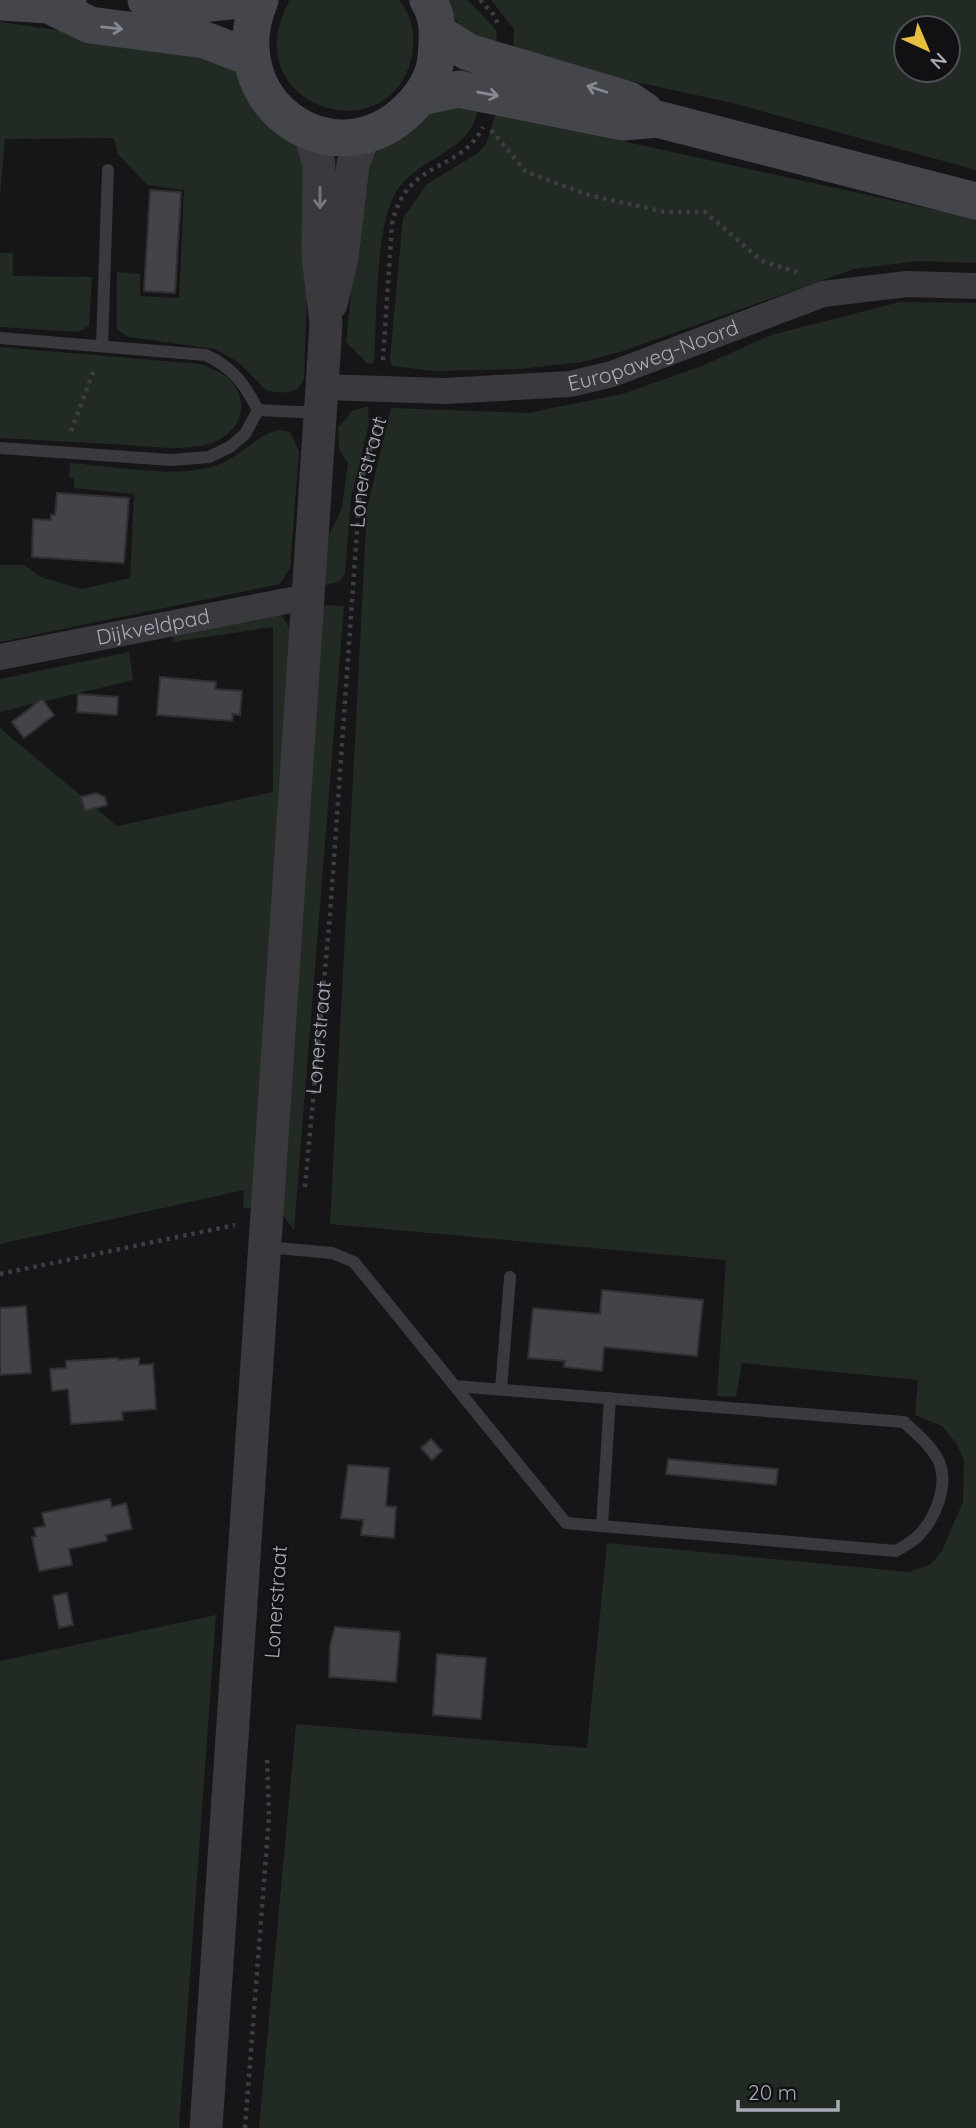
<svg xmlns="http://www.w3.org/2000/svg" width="976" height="2128" viewBox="0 0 976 2128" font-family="Quicksand,sans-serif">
  <rect width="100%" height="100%" fill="#161618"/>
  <path fill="#222a24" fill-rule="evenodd" d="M290 0H399C412 16 416 36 412 56 389 158 231 105 290 0Z
    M443 0H468L496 30 497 42 469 41Z
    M491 0H976V170L732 103 513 55 514 29ZM906 28H948V70H906Z
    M0 22 212 52 233 65 293 141 304 162 310 201 304 379C298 395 281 394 266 390L238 362 215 349 128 337 117 329V272L140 274V296L179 298 184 190 147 185 118 154 114 138 5 139 0 196Z
    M479 103C474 157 414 154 393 198 375 235 377 320 374 363L368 364 346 342 363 172 380 148 422 113Z
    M496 113 976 219V263L920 261 854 269 623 351 582 362 520 369 432 371 392 366 390 358 403 218 427 184 478 153 486 144Z
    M0 253H13V276L92 277 89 326 78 332 0 327Z
    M900 302 976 303V2128H259L296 1724 587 1748 607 1543 909 1572 931 1564 942 1551 963 1502 964 1460 956 1443 942 1426 915 1415 918 1380 742 1363 736 1397 717 1396 726 1260 330 1224 367 508 391 408 528 413 622 394 702 366 771 335Z
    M0 347 200 364C210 368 220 371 228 378 253 402 240 435 209 444 183 451 156 447 129 445 86 443 43 440 0 438Z
    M368 406 369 424 351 498 345 574 339 582 325 585 328 537 342 508 348 463 339 450 338 428 352 411Z
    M280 430 290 432 299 451 290 568 280 584 0 642V565H24L41 577 81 589 130 578 134 494 74 488V479L69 477 70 463C113 466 181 480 220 464 243 455 257 434 280 430Z
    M322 605 344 606 294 1230 282 1214Z
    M281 614 291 631 257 1208H243L244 1190 0 1244V728L117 826 273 792V627L173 642 171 628Z
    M129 652 133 680 0 712V679Z
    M216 1615 179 2128H0V1661Z"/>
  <path fill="#434348" stroke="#303033" stroke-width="2" d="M150 190 181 192 175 293 144 291Z
    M57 493 129 498 124 563 32 557 33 519 51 520V515H55Z
    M160 677 216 682 215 689 242 691 240 715 233 714 232 721 157 715Z
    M78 694 118 697 117 715 77 712Z
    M42 699 54 715 24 738 12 722Z
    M96 793 105 797 107 805 85 811 81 797Z
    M602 1290 703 1300 697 1356 604 1347 602 1371 564 1367 565 1361 528 1358 533 1308 600 1314Z
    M26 1306 31 1373 0 1375V1308Z
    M118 1358V1360L139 1358V1365L153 1364 156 1409 122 1412 123 1420 71 1424 68 1389 52 1391 50 1369 66 1368V1361Z
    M431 1439 442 1451 432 1460 421 1448Z
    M668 1459 778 1469 776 1485 666 1474Z
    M348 1465 389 1468 386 1506 396 1507 394 1538 361 1535 363 1520 341 1518Z
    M110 1499 112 1507 126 1503 132 1529 106 1535 107 1541 69 1549 72 1565 39 1571 32 1537 36 1536 34 1528 45 1526 42 1513Z
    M67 1593 73 1625 59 1628 53 1596Z
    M335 1627 400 1632 396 1682 329 1677 330 1645Z
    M437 1654 486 1658 481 1719 433 1715Z"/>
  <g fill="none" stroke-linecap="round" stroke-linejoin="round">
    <g stroke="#3d3e43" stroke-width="4.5" stroke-dasharray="3.5 5" stroke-linecap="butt">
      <path d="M480 0 493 14 498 24"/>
      <path d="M491 130 526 172 589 195 665 212H705L762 261 797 272"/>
      <path d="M383 360 392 224C407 158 459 174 483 127"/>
      <path d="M71 431 95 367"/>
      <path id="s1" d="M305 1187 330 915 359 502 362 478 380 417"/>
      <path d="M0 1274 235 1225"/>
      <path d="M245 2128 269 1817 267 1758"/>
    </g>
    <path stroke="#39393e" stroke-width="12" d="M0 338 206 355C233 368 244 383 258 410L245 434 230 447 209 457 171 460 0 448
      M102 346 108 170
      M258 410 320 413
      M266 1247 332 1253 354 1262 566 1523 896 1551C904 1546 913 1542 919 1535 935 1519 948 1486 940 1464 934 1448 916 1433 904 1422L455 1386
      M501 1389 510 1277
      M602 1526 610 1398"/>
    <g stroke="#39393e" stroke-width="26">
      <path id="s2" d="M322 387 445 391 570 384 612 374 823 294 907 284 976 286"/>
      <path id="s3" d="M0 657 307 597"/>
    </g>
    <path stroke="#39393e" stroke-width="33" d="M331 304 342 258 353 164 365 135
      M206 2128 322 387 326 323 318 257 319 164 309 132"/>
    <path stroke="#45464c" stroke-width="37" d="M146 0 191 5 239 0
      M260 0C217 103 335 184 410 108 423 95 435 76 436 57 438 38 439 17 428 0
      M0 2 49 5 68 0
      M49 5 90 25 205 40 249 57
      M438 33 468 52 629 100 645 111
      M421 97 459 89 623 122 657 119 976 201"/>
  </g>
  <defs><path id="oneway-shaft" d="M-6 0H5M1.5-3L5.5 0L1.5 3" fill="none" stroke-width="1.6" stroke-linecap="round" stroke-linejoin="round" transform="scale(1.75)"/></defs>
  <g stroke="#868892">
    <use href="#oneway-shaft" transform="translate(112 28) rotate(6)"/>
    <use href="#oneway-shaft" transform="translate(597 89) rotate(-162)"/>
    <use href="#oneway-shaft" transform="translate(488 94) rotate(10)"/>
  </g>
  <use stroke="#777881" href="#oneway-shaft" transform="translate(320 198) rotate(90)"/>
  <g text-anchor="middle" stroke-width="5" stroke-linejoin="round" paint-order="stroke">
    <g font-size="21" fill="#a9acb7" stroke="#111113">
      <text dy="7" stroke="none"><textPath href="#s2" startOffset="336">Europaweg-Noord</textPath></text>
      <text dy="7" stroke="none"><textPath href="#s1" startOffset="718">Lonerstraat</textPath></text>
      <text dy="7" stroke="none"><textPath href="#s3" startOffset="156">Dijkveldpad</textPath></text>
      <text dy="7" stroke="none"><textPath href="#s1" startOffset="150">Lonerstraat</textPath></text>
      <text transform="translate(276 1602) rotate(-86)" y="7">Lonerstraat</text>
    </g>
  </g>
  <g transform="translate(927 49) rotate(136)"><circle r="33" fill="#111113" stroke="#4e4f55" stroke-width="2"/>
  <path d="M0-5L12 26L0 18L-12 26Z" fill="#e6be40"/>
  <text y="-10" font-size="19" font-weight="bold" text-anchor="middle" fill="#a9acb7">N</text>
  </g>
  <path d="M738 2100v10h100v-10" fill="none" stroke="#a9acb7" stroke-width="3.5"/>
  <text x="748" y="2100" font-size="21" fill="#a9acb7" stroke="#111113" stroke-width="5" paint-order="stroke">20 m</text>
</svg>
